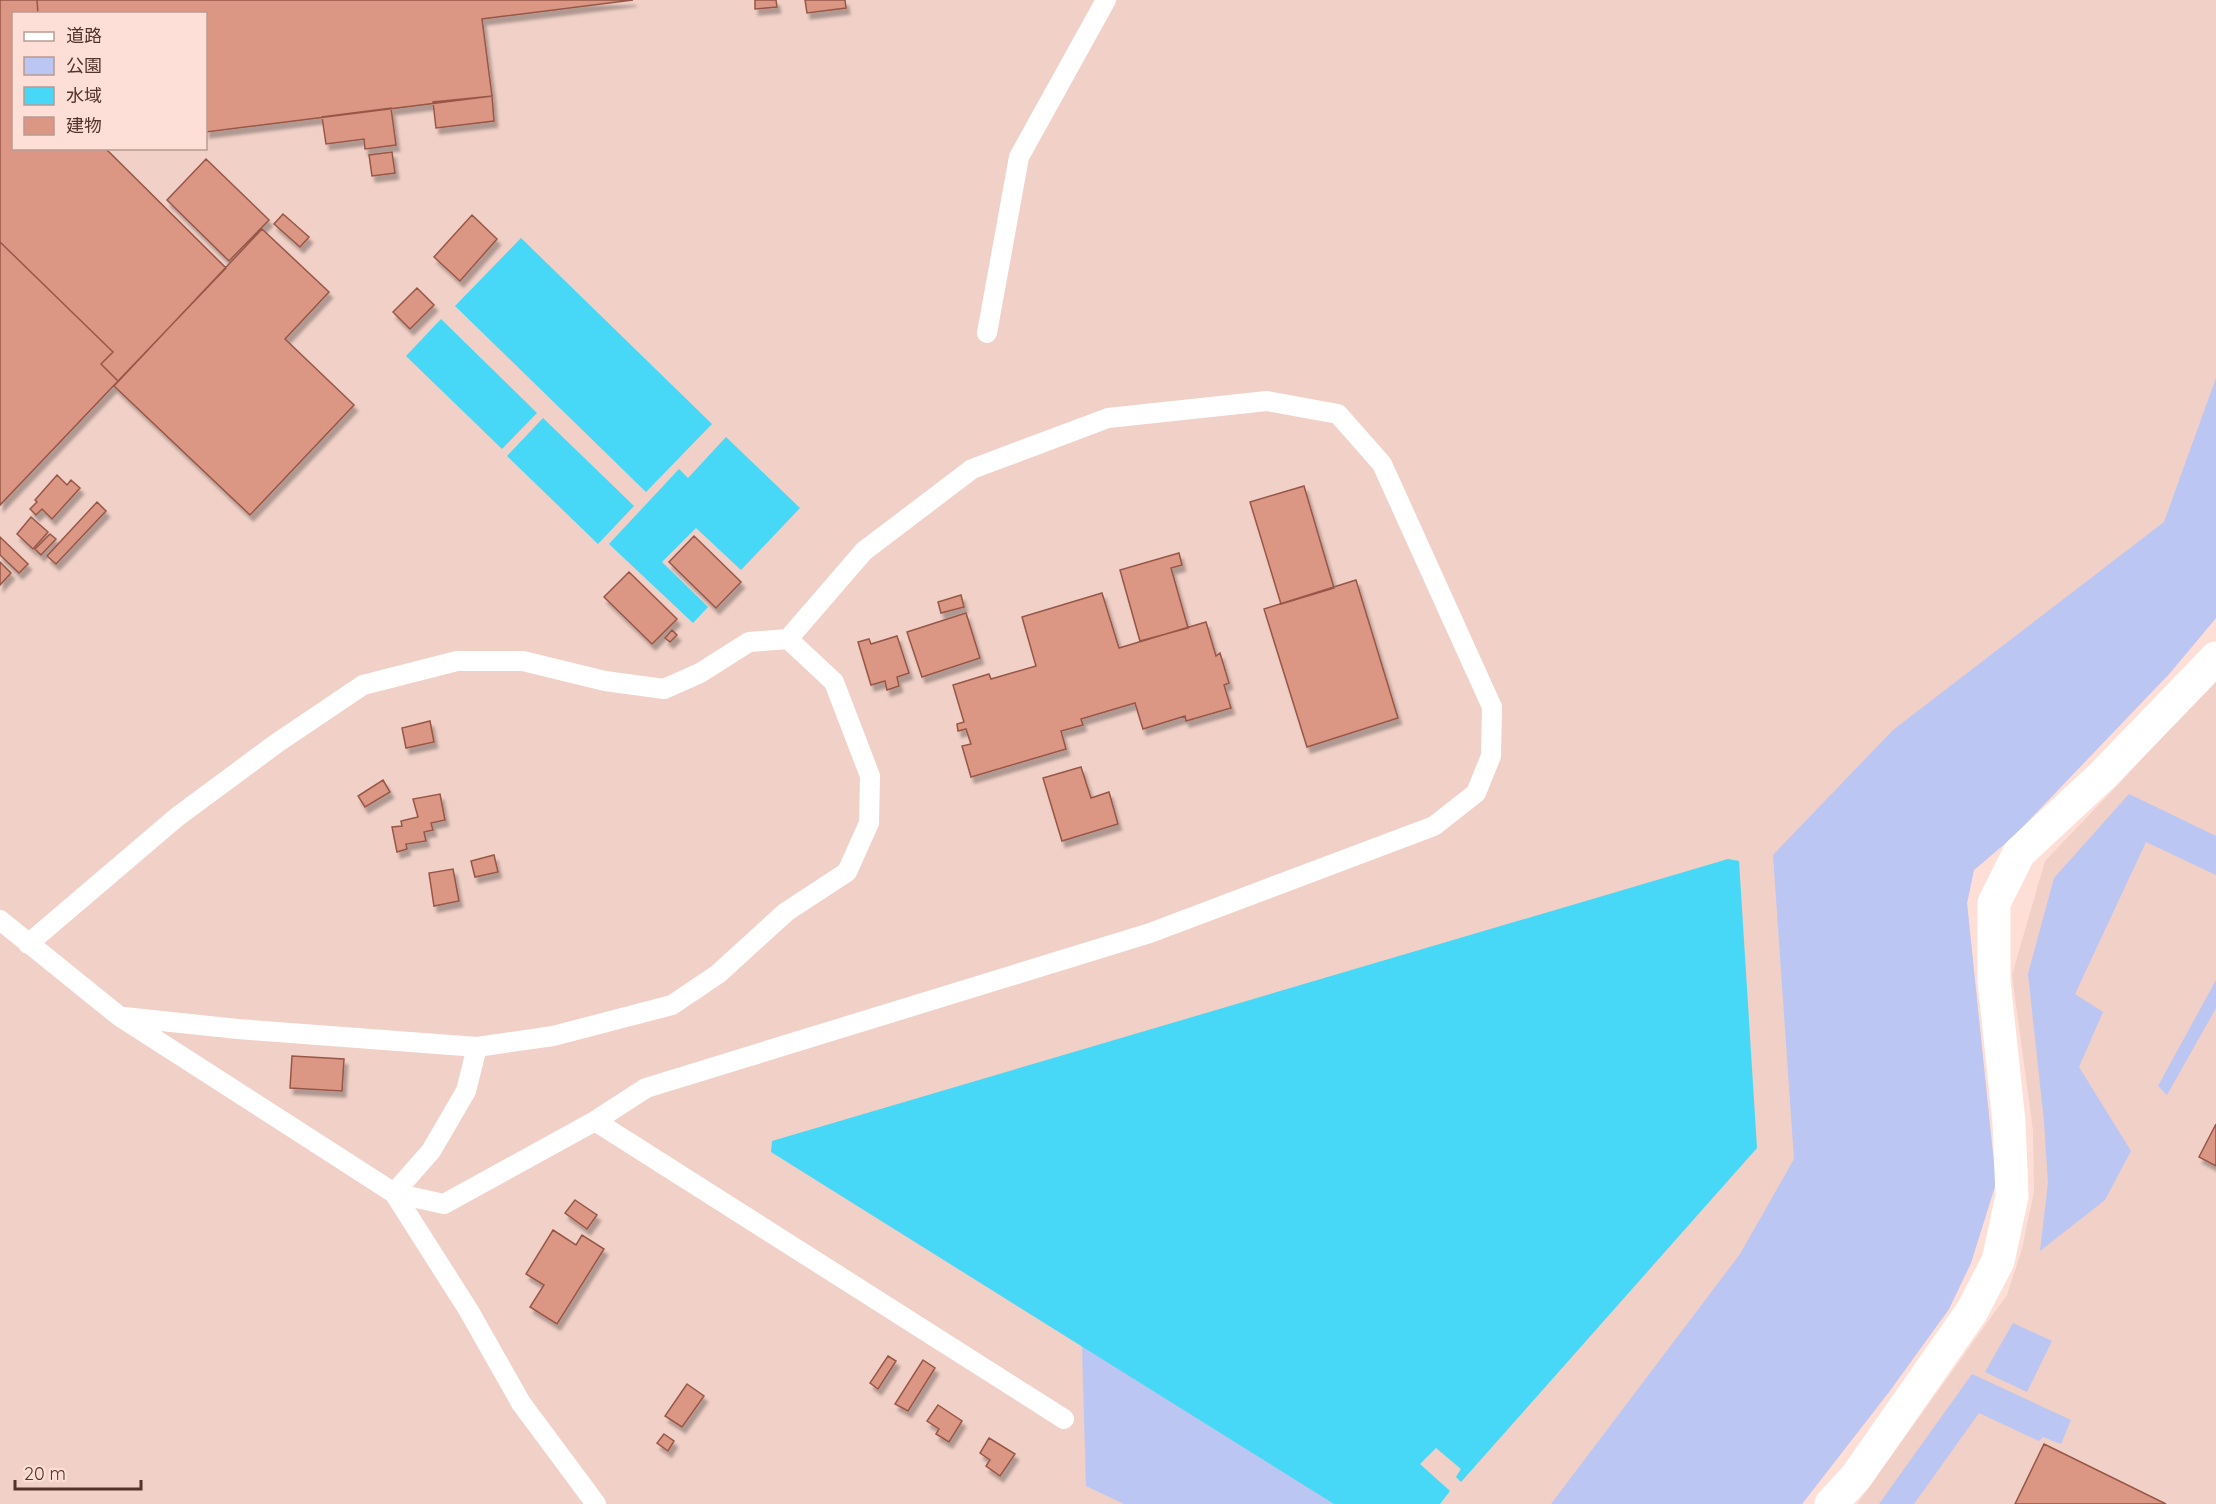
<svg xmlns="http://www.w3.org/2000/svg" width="2216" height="1504" viewBox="0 0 2216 1504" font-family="Quicksand,'Noto Sans JP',sans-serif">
  <defs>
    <filter id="shadow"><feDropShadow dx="3.5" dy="6" stdDeviation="1.5" flood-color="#0004"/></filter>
  </defs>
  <rect width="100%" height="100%" fill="#fddfd7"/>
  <path fill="#f0d0c7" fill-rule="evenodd" d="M0 0H2216V618L2170 673 2014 836 1974 870 1967 903 1996 1183 1971 1263 1949 1309 1889 1392 1802 1504H0ZM14 14H206V148H14Z
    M2216 678V1504H1857L2007 1295 2022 1249 2034 1191 2033 1131 2012 975 2045 861 2116 787Z"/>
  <path fill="#bbc6f3" d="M2216 378V618L2170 673 2014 836 1974 870 1967 903 1996 1183 1971 1263 1949 1309 1889 1392 1802 1504H1551L1740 1254 1794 1159 1773 855 1893 730 2164 522Z
    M2129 794 2216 836V875L2146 842 2075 994 2103 1012 2079 1067 2131 1151 2105 1200 2040 1251 2048 1183 2044 1121 2028 974 2054 878Z
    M2216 980V1008L2167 1095 2158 1086Z
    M2013 1323 2052 1341 2027 1392 1985 1372Z
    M1082 1346 1334 1504H1124L1086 1486Z
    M1972 1374 2071 1420 2061 1444 2043 1437 2039 1441 1979 1413 1914 1504H1879Z"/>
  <path fill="#46d8f6" d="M521 238 712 424 646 492 455 306Z
    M441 319 537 413 502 449 406 356Z
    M543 418 634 506 598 544 507 456Z
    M726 437 800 508 741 570 696 528 662 562 708 607 693 623 609 544 679 469 688 478Z
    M1728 859 1739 861 1757 1148 1461 1482 1456 1477 1461 1469 1436 1448 1420 1464 1450 1491 1440 1504H1334L771 1152 772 1141Z"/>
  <path fill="#dc9684" stroke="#975747" stroke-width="1.5" filter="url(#shadow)" d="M0 0H37L38 14H14V148H105L226 268 118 381 101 364 113 352 0 242Z
    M37 0H633L482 19 492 96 206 132V14H38Z
    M755 0H776L777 7 755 9Z
    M805 0H845L846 8 807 13Z
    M492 96 494 121 436 128 433 102Z
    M391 108 396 145 365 149 364 139 326 144 322 117Z
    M392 152 395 173 372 176 369 155Z
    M206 159 269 220 229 261 167 200Z
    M283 214 309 237 300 247 274 224Z
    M472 215 497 239 460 281 434 257Z
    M262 229 329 292 285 339 354 405 250 515 114 386Z
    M0 242 113 352 101 364 118 381 0 505Z
    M417 288 434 305 410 329 393 312Z
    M57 475 67 485 71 480 80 488 52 519 42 509 36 515 30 509 37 502 35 500Z
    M1304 486 1334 588 1281 604 1250 502Z
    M97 502 106 511 56 564 47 556Z
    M31 517 48 532 33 549 17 534Z
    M50 534 56 539 41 555 35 549Z
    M694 536 741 582 716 608 669 562Z
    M0 537 28 564 19 573 0 555Z
    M1179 553 1182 565 1171 568 1188 628 1140 641 1120 570Z
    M0 562 11 573 0 585Z
    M629 572 677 619 652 644 604 597Z
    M1356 580 1398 718 1307 747 1264 609Z
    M1102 593 1119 648 1206 622 1216 656 1220 653 1229 683 1224 685 1231 708 1186 721 1185 716 1143 729 1135 703 1081 719 1083 725 1061 731 1066 749 971 777 962 746 971 744 966 729 958 731 957 724 964 722 953 685 989 674 991 679 1036 666 1022 617Z
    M961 595 964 607 941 613 938 602Z
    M966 613 980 658 922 677 907 632Z
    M672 630 677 635 670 642 665 638Z
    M897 636 909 673 897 677 899 686 887 690 885 681 871 685 858 642 869 639 871 644Z
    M430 721 434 742 406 748 402 728Z
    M1081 767 1091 798 1109 792 1118 824 1062 841 1043 778Z
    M383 780 390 792 365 807 358 796Z
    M440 794 445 820 431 823 433 830 424 832 426 841 406 844 407 849 397 852 392 827 402 826 401 821 418 817 413 799Z
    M494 855 498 872 475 877 471 861Z
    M453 869 459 901 434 906 429 873Z
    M292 1056 344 1059 342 1091 290 1088Z
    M2216 1124V1166L2199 1157Z
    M575 1200 597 1215 587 1229 565 1213Z
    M553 1230 576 1245 582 1235 604 1249 557 1324 530 1307 544 1285 526 1274Z
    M888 1356 896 1361 878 1389 870 1383Z
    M923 1360 935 1368 908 1411 895 1404Z
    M687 1384 704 1396 682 1427 665 1416Z
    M938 1405 962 1421 949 1442 936 1434 939 1429 927 1421Z
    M664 1434 674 1441 668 1451 657 1443Z
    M989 1438 1015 1454 1000 1476 986 1466 990 1460 980 1453Z
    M2044 1444 2166 1504H2015Z"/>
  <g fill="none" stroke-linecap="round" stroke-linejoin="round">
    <path stroke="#fff" stroke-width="20" d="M987 333 1019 157 1106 0
      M0 920 119 1016 394 1193 444 1204 595 1121 646 1088 1150 933 1434 826 1476 793 1491 756 1492 707 1382 464 1338 414 1267 401 1108 418 972 469 864 551 788 639
      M28 944 177 817 277 743 363 685 457 661H523L605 681 664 689 700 673 749 642 788 639 834 682 870 776 869 823 847 872 786 912 718 974 672 1005 553 1036 477 1047 238 1029 124 1017
      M477 1047 466 1091 431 1151 394 1193 469 1311 521 1403 596 1504
      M595 1121 1064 1419"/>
    <path stroke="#fff" stroke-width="33" d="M1831 1504 1856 1477 1972 1311 1998 1261 2012 1196 2009 1122 1994 981V903L2019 853 2103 775 2216 658"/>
  </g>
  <rect x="12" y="12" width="195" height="138" fill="#fddfd7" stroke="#b89b93" stroke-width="1.5"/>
  <rect x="24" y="32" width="30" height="9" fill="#ffffff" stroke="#b89b93" stroke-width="1.5"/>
  <text x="66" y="42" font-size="18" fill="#51342d">道路</text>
  <rect x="24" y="57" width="30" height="18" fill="#bbc6f3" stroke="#b89b93" stroke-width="1.5"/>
  <text x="66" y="72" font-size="18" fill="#51342d">公園</text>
  <rect x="24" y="87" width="30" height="18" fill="#46d8f6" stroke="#b89b93" stroke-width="1.5"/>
  <text x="66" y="102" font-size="18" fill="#51342d">水域</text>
  <rect x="24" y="117" width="30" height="18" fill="#dc9684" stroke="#b89b93" stroke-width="1.5"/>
  <text x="66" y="132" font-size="18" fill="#51342d">建物</text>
  <path d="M15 1480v9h126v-9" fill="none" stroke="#51342d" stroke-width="3"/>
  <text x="24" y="1480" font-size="18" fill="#51342d" stroke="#fddfd7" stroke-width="4.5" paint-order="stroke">20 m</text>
</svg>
